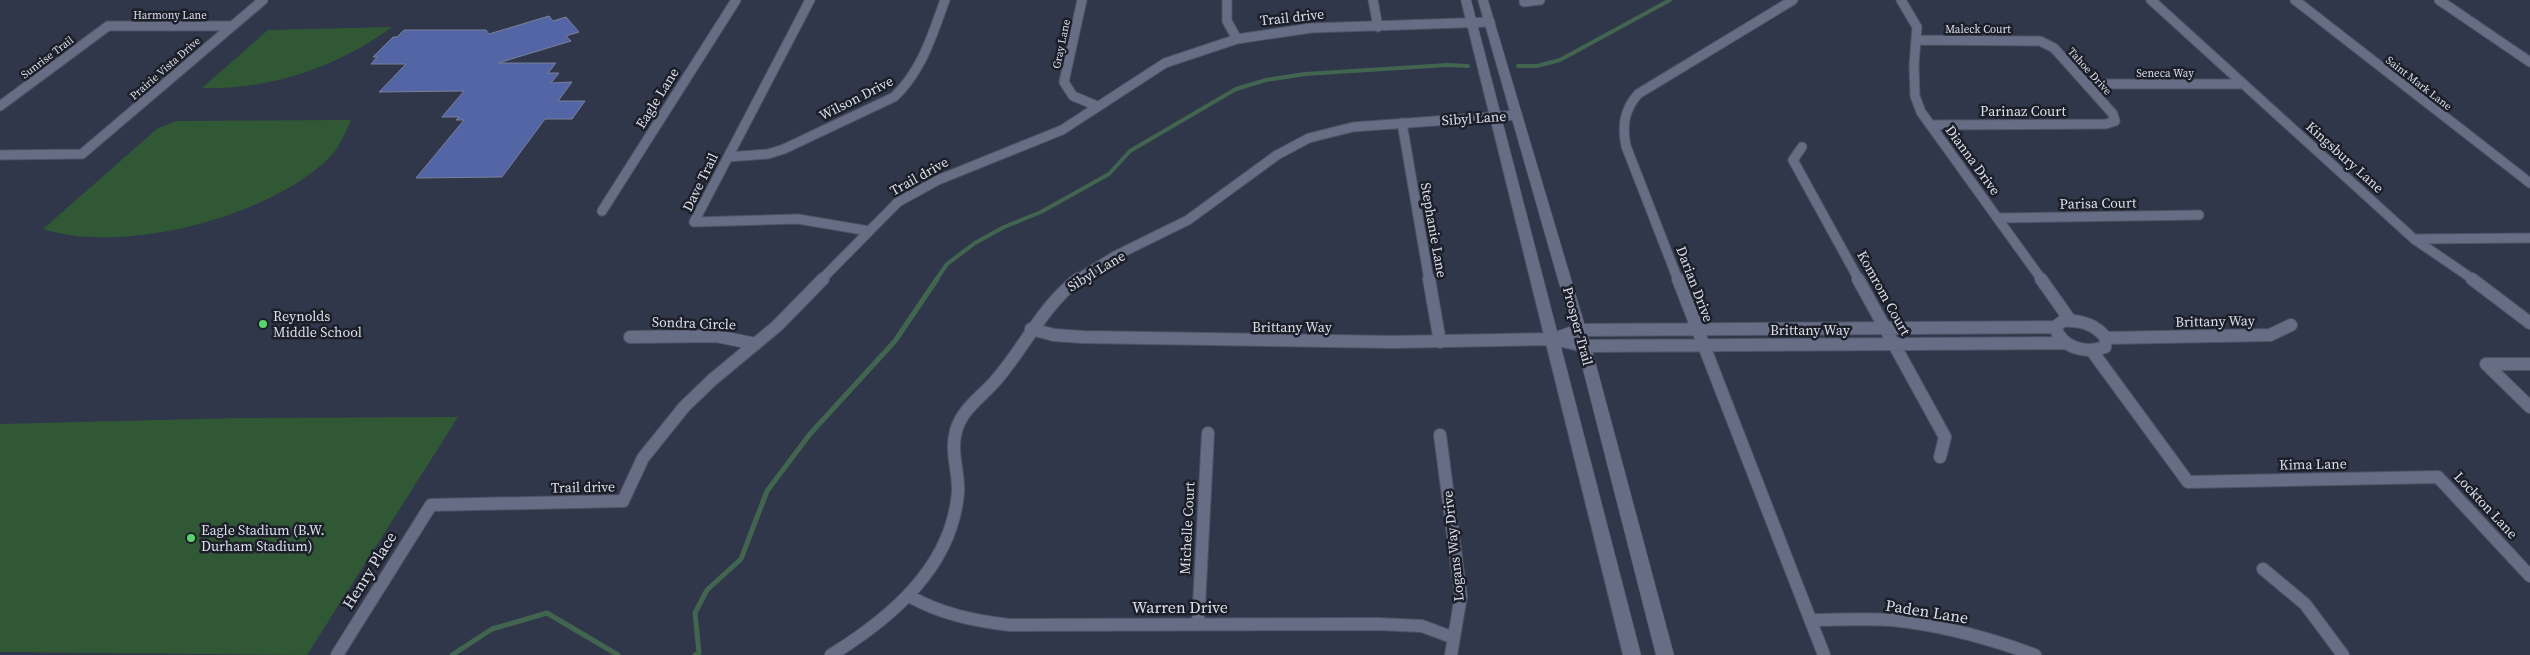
<svg xmlns="http://www.w3.org/2000/svg" width="2530" height="655" viewBox="0 0 2530 655" font-family="'Source Serif 4',serif">
  <rect width="100%" height="100%" fill="#30374b"/>
  <path fill="#305835" d="M392 27C337 67 271 90 202 88L268 30Z
    M351 120C345 134 339 148 328 159 268 217 123 255 43 229L158 128 177 121Z
    M458 417 307 655 0 652V424L240 418Z"/>
  <g fill="none" stroke-linecap="round" stroke-linejoin="round">
    <path stroke="#41654e" stroke-width="4" d="M1518 66H1537L1560 60 1670 0
      M936 280 947 264 975 243 1004 227 1041 212 1109 174 1130 151 1236 89 1266 80 1305 74 1447 65 1468 66"/>
    <path stroke="#41654e" stroke-width="5" d="M452 655 492 629 547 613 618 655
      M695 655 699 653 695 613 707 590 741 559 767 491 810 434 895 341 937 279"/>
  </g>
  <path fill="#5365a4" stroke="#798199" d="M549 16 553 21 566 17 579 32 566 36 571 41 498 63H556L548 73H559L551 83 572 82 558 101H585L572 119H545L502 177 416 178 464 120H456L459 117H442L464 91 379 92 406 64H371L377 57H373L393 37H397L404 30H486L489 34Z"/>
  <g fill="none" stroke-linecap="round" stroke-linejoin="round">
    <defs>
      <path id="minor-far1" d="M810 0 694 222 798 219 869 231
        M1082 0 1064 82 1073 96 1097 106
        M1227 0V21L1237 39
        M1373 0 1378 27
        M1901 0 1917 27 1914 65 1915 96 1921 112 2042 280
        M2151 0 2414 239 2474 280
        M2295 0 2530 183
        M2439 0 2530 62
        M1524 2 1540 0
        M1916 40 2040 41 2054 48 2113 114 2115 121 2106 124 1930 125
        M2086 84H2243
        M0 106 108 26H232
        M1402 123 1429 280
        M1802 147 1793 160 1859 280
        M0 155 82 154 263 0
        M728 157 768 154 784 149 894 97C922 71 932 35 945 0
        M602 211 736 0
        M1997 218 2199 215
        M2414 239 2530 238
        M821 280 898 202 938 180 1062 130 1165 63 1237 39 1311 28 1490 22
        M1076 280 1115 256 1188 220 1277 155 1309 138 1353 127 1517 115
        M1678 280 1626 146C1622 126 1624 110 1638 94L1793 0"/>
      <path id="minor" d="M1429 279 1440 342
        M1678 279 1824 655
        M1858 279 1945 437 1940 457
        M2041 279 2070 320
        M2472 279 2530 323
        M2063 321C2081 320 2095 324 2106 338L2105 347C2085 354 2062 348 2055 327Z
        M1031 329 1054 335 1083 337 1392 342 1554 339 1584 346 2067 343
        M630 337 716 336 756 344
        M2106 338 2270 335 2291 325
        M1554 339 1579 330 2055 327
        M2092 351 2188 482 2438 477 2530 576
        M2486 364 2530 407
        M2486 364H2530
        M1440 435 1461 596 1451 655
        M2263 569 2305 604 2343 655
        M909 596C941 614 974 621 1010 625L1378 624 1422 626 1454 638
        M1811 620C1838 620 1865 618 1892 620 1941 625 1989 638 2035 655
        M1198 624 1208 433
        M337 655 431 505 623 501 643 458 684 407 712 380 777 326 823 279
        M831 655C891 618 952 567 958 492 959 471 950 452 956 431 962 408 983 396 997 379 1026 345 1042 307 1078 279"/>
      <path id="secondary" d="M1461 0H1471L1641 655H1623Z
        M1478 0H1488L1591 346 1674 655H1656L1577 346Z"/>
    </defs>
    <use href="#minor-far1" stroke="#4e5465" stroke-width="11"/>
    <use href="#minor" stroke="#4e5465" stroke-width="14"/>
    <use href="#secondary" stroke="#4e5465" stroke-width="1"/>
    <use href="#minor-far1" stroke="#666d84" stroke-width="9"/>
    <use href="#minor" stroke="#666d84" stroke-width="12"/>
    <use href="#secondary" fill="#666d84" fill-rule="evenodd"/>
  </g>
  <g fill="#5ad56e" stroke="#1c1f28" stroke-width="2">
    <circle cx="263" cy="324" r="5"/>
    <circle cx="191" cy="538" r="5"/>
  </g>
  <g text-anchor="middle" stroke-width="5" stroke-linejoin="round" paint-order="stroke">
    <g font-size="11" fill="#dadfec" stroke="#1c1f28">
      <text x="170" y="19">Harmony Lane</text>
      <text x="1978" y="33">Maleck Court</text>
      <text transform="translate(1061 44) rotate(-78)" y="4">Gray Lane</text>
      <text transform="translate(47 57) rotate(-37)" y="4">Sunrise Trail</text>
      <text transform="translate(165 68) rotate(-41)" y="4">Prairie Vista Drive</text>
      <text transform="translate(2090 71) rotate(48)" y="4">Tahoe Drive</text>
      <text x="2165" y="77">Seneca Way</text>
      <text transform="translate(2419 83) rotate(38)" y="4">Saint Mark Lane</text>
    </g>
    <g font-size="14" fill="#dadfec" stroke="#1c1f28">
      <text transform="translate(1292 17) rotate(-6)" y="5">Trail drive</text>
      <text transform="translate(657 98) rotate(-58)" y="5">Eagle Lane</text>
      <text transform="translate(856 98) rotate(-27)" y="5">Wilson Drive</text>
      <text x="2023" y="116">Parinaz Court</text>
      <text transform="translate(1474 118) rotate(-4)" y="5">Sibyl Lane</text>
      <text transform="translate(2345 157) rotate(42)" y="5">Kingsbury Lane</text>
      <text transform="translate(1973 160) rotate(54)" y="5">Dianna Drive</text>
      <text transform="translate(919 176) rotate(-29)" y="5">Trail drive</text>
      <text transform="translate(700 182) rotate(-64)" y="5">Dave Trail</text>
      <text transform="translate(2098 203) rotate(-1)" y="5">Parisa Court</text>
      <text transform="translate(1434 230) rotate(80)" y="5">Stephanie Lane</text>
      <text transform="translate(1096 271) rotate(-31)" y="5">Sibyl Lane</text>
      <text transform="translate(1695 284) rotate(69)" y="5">Darian Drive</text>
      <text transform="translate(1884 293) rotate(61)" y="5">Komrom Court</text>
      <text transform="translate(2215 321) rotate(-1)" y="5">Brittany Way</text>
      <text transform="translate(694 323) rotate(2)" y="5">Sondra Circle</text>
      <text transform="translate(1578 326) rotate(75)" y="5">Prosper Trail</text>
      <text x="1292" y="332">Brittany Way</text>
      <text x="1810" y="335">Brittany Way</text>
      <text transform="translate(2313 464) rotate(-1)" y="5">Kima Lane</text>
      <text transform="translate(583 487) rotate(-1)" y="5">Trail drive</text>
      <text transform="translate(2486 505) rotate(47)" y="5">Lockton Lane</text>
      <text transform="translate(1187 528) rotate(-87)" y="5">Michelle Court</text>
      <text transform="translate(1453 546) rotate(-96)" y="5">Logans Way Drive</text>
    </g>
    <g font-size="14" fill="#dadfec" stroke="#1c1f28" text-anchor="start">
      <text x="273" y="321">Reynolds<tspan x="273" dy="16">Middle School</tspan></text>
      <text x="201" y="535">Eagle Stadium (B.W.<tspan x="201" dy="16">Durham Stadium)</tspan></text>
    </g>
    <g font-size="16" fill="#dadfec" stroke="#1c1f28">
      <text transform="translate(369 570) rotate(-58)" y="6">Henry Place</text>
      <text x="1180" y="613">Warren Drive</text>
      <text transform="translate(1927 611) rotate(9)" y="6">Paden Lane</text>
    </g>
  </g>
</svg>
